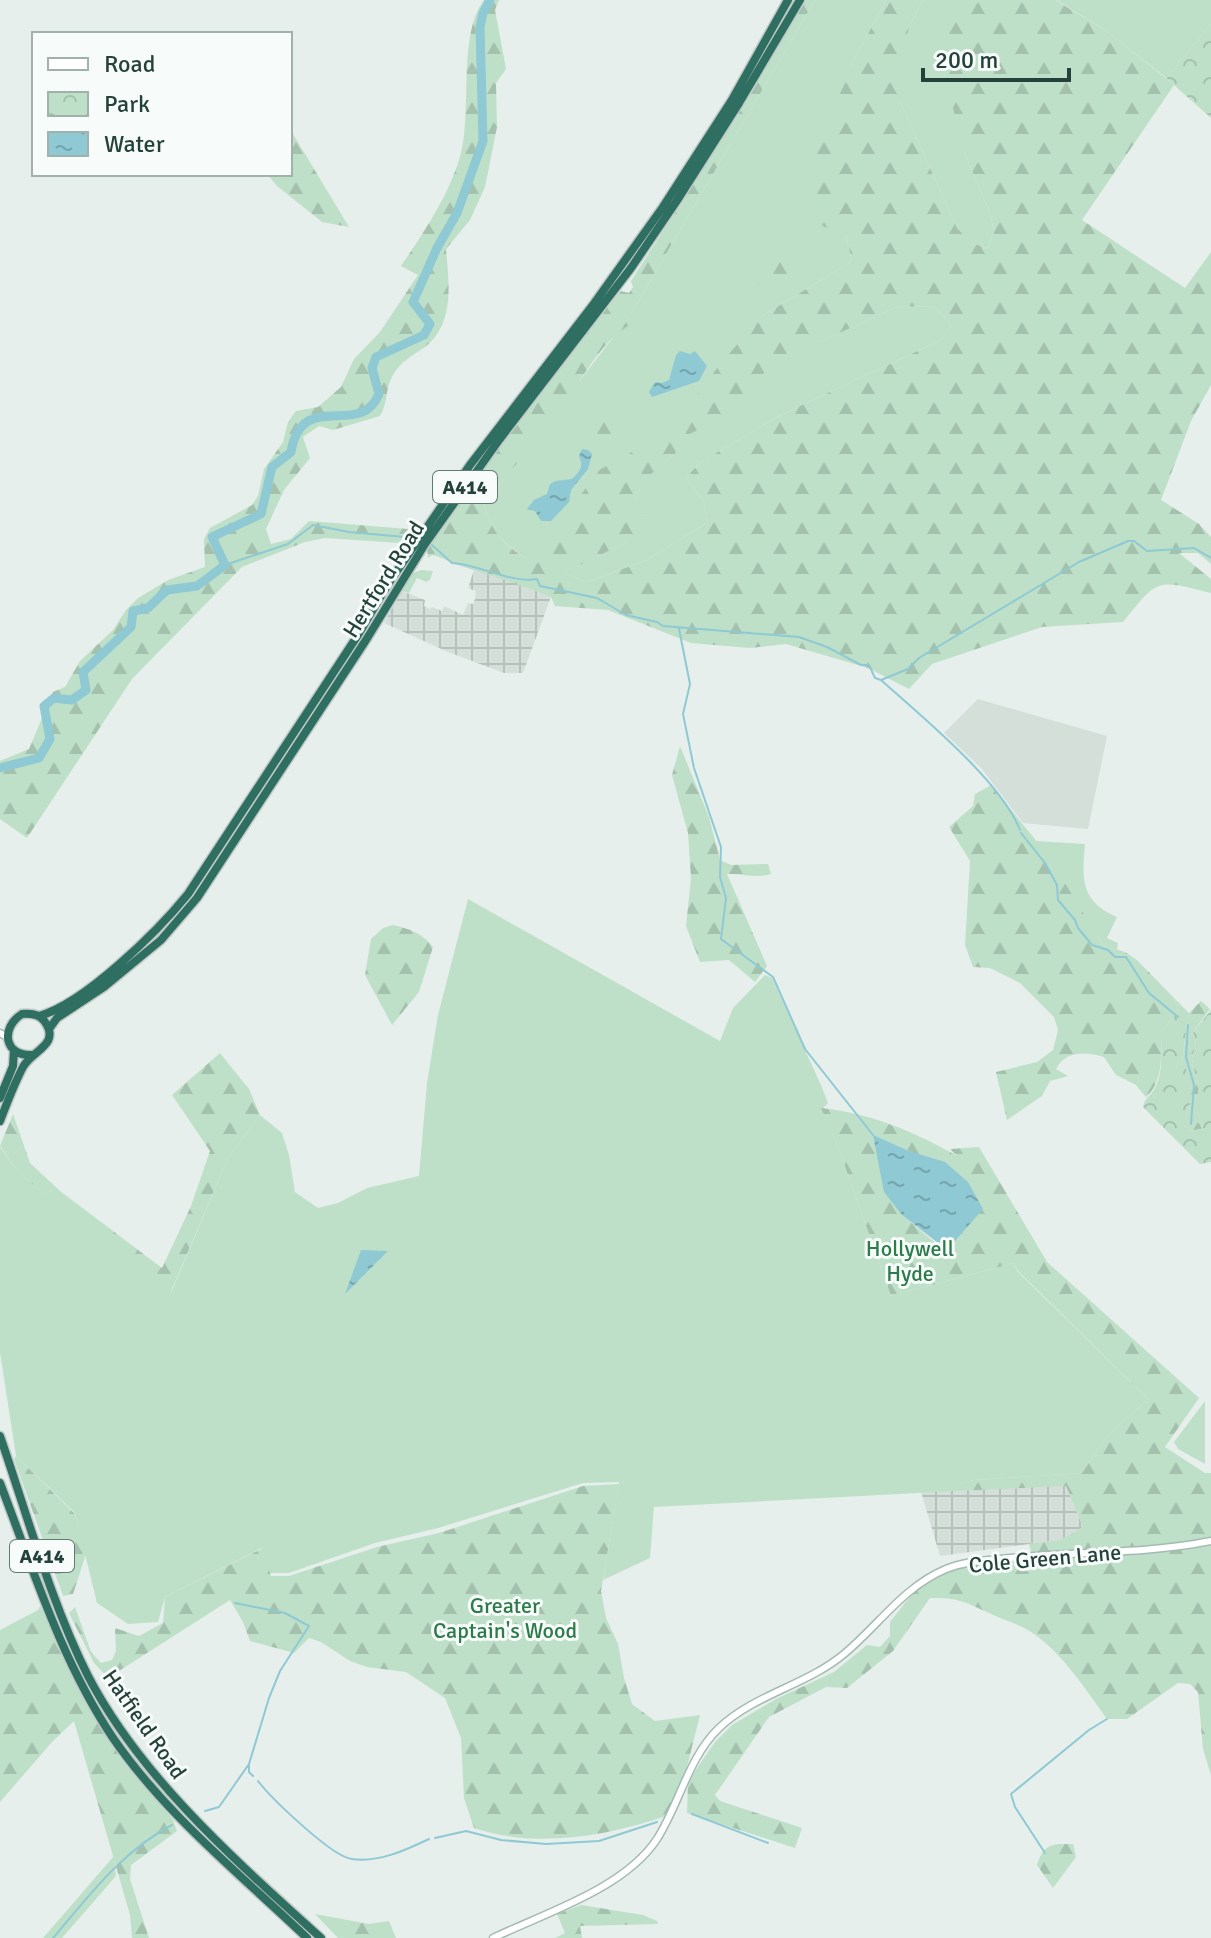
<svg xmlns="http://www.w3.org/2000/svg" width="1211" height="1938" viewBox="0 0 1211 1938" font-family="Signika,sans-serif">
  <defs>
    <pattern id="industrial-grid" width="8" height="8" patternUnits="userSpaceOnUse" patternTransform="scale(2)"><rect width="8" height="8" fill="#d4dfda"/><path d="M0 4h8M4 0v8" fill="none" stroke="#b6c1bc"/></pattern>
    <pattern id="forest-firs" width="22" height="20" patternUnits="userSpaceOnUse" patternTransform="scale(2)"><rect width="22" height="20" fill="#bfe0c8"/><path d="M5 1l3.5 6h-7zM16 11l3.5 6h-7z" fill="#a4c1ad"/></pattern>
    <pattern id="park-crowns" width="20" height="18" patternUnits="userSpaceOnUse" patternTransform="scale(2)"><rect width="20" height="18" fill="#bfe0c8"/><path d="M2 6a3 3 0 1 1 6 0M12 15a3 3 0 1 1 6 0" fill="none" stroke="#a4c1ad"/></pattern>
    <pattern id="water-ripples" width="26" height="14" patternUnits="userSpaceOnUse" patternTransform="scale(2)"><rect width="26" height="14" fill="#8ec9d4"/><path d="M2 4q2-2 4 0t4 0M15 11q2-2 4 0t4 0" fill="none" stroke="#74a5ad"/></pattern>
  </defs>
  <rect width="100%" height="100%" fill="#e6efeb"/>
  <path fill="#d4dfda" d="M978 699 1107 736 1088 829 1023 823 981 768 944 733Z"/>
  <path fill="url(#industrial-grid)" d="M474 570 517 583 551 597 523 673H504L448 652 384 623 402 591 425 600 424 606 430 609 432 607 442 611 444 606 463 615 468 603 473 604 475 599 476 591 468 588Z
    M1066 1485 1083 1527 1060 1540 940 1556 921 1492Z"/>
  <path fill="#bfe0c8" d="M815 0H886L851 66 846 235 852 261 762 316 721 419 772 363 897 307 934 306 951 325 943 339 781 415 699 463 686 478 704 502 707 523 647 560 587 582 562 573 627 542 635 500 643 480 680 449 556 532 532 563C506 544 493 537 484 505L631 314Z
    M923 0H956L964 152 989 211 994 230 988 248 970 243 957 228 900 101 899 66 909 27Z
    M1056 0H1211V24L1166 78 1108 32Z
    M1036 841 1085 844C1082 879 1080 901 1117 917L1107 938 1118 943 1117 950 1103 945Z
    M468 899 720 1041 733 1008 765 975 772 978 821 1085 828 1103 822 1109 837 1144 891 1296 1014 1263 1017 1271 1148 1399 1107 1436 1082 1473 974 1480 956 1485 955 1491 654 1507 650 1558 603 1580 619 1482 583 1483 438 1528 375 1543 289 1573H270L262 1548 165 1597 158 1622 128 1624 97 1603 75 1513 16 1456 0 1352V1147L19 1173 171 1293 228 1158 260 1115 282 1133 289 1155 295 1192 318 1208 338 1203 367 1188 419 1176 427 1083 438 1015Z
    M1205 1401V1464L1178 1449 1174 1442Z
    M114 1856 116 1876 62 1938H43Z"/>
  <path fill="url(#forest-firs)" fill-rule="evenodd" d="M484 0H499L495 10 506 69 496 83 497 127 485 187 470 220 446 249C449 283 455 324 425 347 413 355 400 362 393 375 385 388 388 404 380 416L333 430 319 426 303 437 310 458 284 490 266 529 271 544 291 539 309 521 408 529 400 543 325 538 305 542 242 567 132 679 27 838 0 819V761L29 749 53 692 65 687 80 661 113 630 126 610 138 598 168 580 205 567 204 539 210 528 252 505 258 496 264 469 283 442 288 422 296 411 318 407 341 387 354 359 380 332 418 275 401 266C424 232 448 197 460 157 473 114 457 35 484 0Z
    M804 0H815L645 290 631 314 632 324C600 339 576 391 554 418 531 448 506 474 484 505 492 534 506 547 532 562L599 470 661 436 680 449 643 481 635 500 646 522 627 542 563 573 587 582 647 560 707 523 704 502 686 478 699 463 781 415 943 339 951 325 934 306 897 307 773 363 722 419 687 435 677 422 720 364 762 316 852 261 846 235 810 221 806 180 851 66 886 0H923L909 27 900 66V101L957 228 971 243 988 248 994 230 989 211 964 152 945 76V33L956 0H1055L1108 32 1174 85 1082 220 1185 288 1211 252V385L1191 421 1161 500 1199 524 1211 537V564L1198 553H1179L1211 579V593C1155 579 1159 578 1123 622L1042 627 932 664 909 689 868 668 786 644 750 648 691 643 608 610 555 606 551 597C522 585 492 576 461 566 451 563 442 557 432 555L428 558 427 549 477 475 613 299 621 291 629 293 633 287 631 281 679 206Z
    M290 129 349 227 322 222 277 186 267 174H290Z
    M788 252 809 275 807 278 763 289 751 273 754 263 761 258 770 265 780 262 782 253Z
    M610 421 615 424 608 441 600 445 593 442 587 432 593 423Z
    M421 570 433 571 430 580 426 582 417 578 409 593 402 591 357 664 355 662 403 583 413 573Z
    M680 746 709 817 720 860 731 865 768 864 771 874C756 879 743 873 727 874L767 966 755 982 729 960 700 962 686 926 691 878 688 833 672 775Z
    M991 785 1047 854 1103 945 1125 952 1137 960 1175 999 1178 1012 1161 1032C1161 1054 1164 1081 1146 1097L1136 1085 1116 1075 1104 1057C1086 1052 1066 1050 1056 1069L1068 1076 1050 1081 1042 1096 1007 1120 996 1072 1037 1062 1053 1050 1058 1030 1054 1017 1020 983 990 968 973 967 965 945 970 861 949 827 973 806 975 794Z
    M393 925C410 929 422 933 433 947L419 992 392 1025 365 975 371 939 383 928Z
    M1201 1001 1210 1009 1193 1032 1196 1042 1192 1059 1198 1088V1113L1203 1126 1201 1129 1189 1131 1186 1117 1191 1101 1182 1059 1189 1013Z
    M220 1053 249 1089 260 1115 228 1158 170 1294 19 1173 0 1146 13 1114 30 1163 60 1191 162 1268 191 1206 210 1151 172 1095Z
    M821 1108C870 1113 915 1132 957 1156L950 1149 979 1147 1047 1262 1199 1398 1165 1447 1205 1473H1211V1775L1203 1749 1198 1692 1190 1684 1178 1683 1127 1719H1107C1087 1691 1062 1653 1034 1634 1019 1624 1004 1620 989 1613 965 1602 958 1597 930 1598L893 1651 847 1688 826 1687 769 1717 715 1795 720 1801 802 1828 795 1848 687 1813 688 1781 715 1742 732 1725 776 1699 834 1672 867 1645 880 1647 890 1636V1622L920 1584 924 1588 921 1581 949 1568 1032 1554 1029 1544 1060 1540 1083 1527 1066 1486 955 1491V1485L974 1480 1082 1473 1107 1436 1148 1399 1017 1270 1014 1263 891 1296 837 1144ZM874 1136 909 1151 947 1250 932 1240 902 1215Z
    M16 1456 75 1514 86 1554 73 1594 63 1596 14 1459Z
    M619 1484 601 1591 606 1618 618 1644 624 1678 632 1704 655 1721 700 1715 686 1771 666 1816C607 1836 536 1849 474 1828L464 1798 461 1738 445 1698 406 1672 367 1667 350 1661 321 1642 309 1638 294 1653 250 1641 243 1622 230 1600 108 1678 94 1663 69 1613 75 1607 91 1652 101 1663 112 1660 116 1651 115 1628 139 1636 163 1623 165 1597 263 1548 271 1576H289L377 1547 439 1533 583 1486Z
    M40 1606 103 1731 173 1820 177 1831 131 1865 130 1879 149 1938H132L130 1915 74 1721 52 1742 0 1802V1630L38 1610Z
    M1058 1844H1073L1076 1857 1053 1888 1037 1865C1041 1852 1045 1846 1058 1844Z
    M581 1905 643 1915 657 1921 658 1924 580 1926 582 1938H555L565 1933 557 1914Z
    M315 1914 369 1924 389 1921 396 1938H338Z"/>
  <path fill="url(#park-crowns)" d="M1211 24V118L1166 78Z
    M1175 999 1189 1013 1182 1059 1189 1078 1191 1101 1186 1117 1190 1131 1201 1129 1203 1126 1198 1113V1088L1192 1059 1196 1042 1193 1032 1211 1010V1162L1200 1164 1143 1107C1145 1098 1149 1097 1153 1091 1164 1075 1161 1050 1161 1032L1178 1012Z"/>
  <path fill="url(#water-ripples)" d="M680 351 690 354 695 351 707 366 699 381 652 397 649 392 655 382 662 383 669 380 676 355Z
    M582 449 588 450 592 454 588 469 571 490 569 502 551 521H541L535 511 527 509 534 500 547 494 550 484 556 481 572 479C580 471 584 467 579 456Z
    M873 1135 909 1151 945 1162 968 1182 983 1209 947 1250 902 1215 884 1192Z
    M361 1250 388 1251 345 1294Z"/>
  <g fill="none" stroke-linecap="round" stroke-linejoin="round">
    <path stroke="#8ec9d4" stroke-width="2" d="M432 545 452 563C477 564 513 584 537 579L540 586 597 598 626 615 657 622 663 626 799 637 827 647 861 665H869L875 678 881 680C921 716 1001 781 1020 830
      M225 565 288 544 313 525 349 532 405 537
      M679 629 690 684 683 714 694 768 721 847 720 877 726 898 721 939 773 977 805 1049 873 1135
      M881 680 908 669 919 658 1079 562 1128 541H1134L1147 551 1194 548 1211 558
      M1021 833 1045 863 1057 885 1058 900 1075 920 1078 928 1092 945 1108 950 1115 957H1126L1149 993 1178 1017
      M1188 1025 1186 1057 1194 1085 1191 1124
      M235 1603 285 1613 309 1626 280 1671 269 1698 249 1764
      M258 1781C271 1798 332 1857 352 1859 378 1863 406 1850 429 1839
      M205 1811 219 1807 249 1764V1772L253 1776
      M692 1814 768 1843
      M435 1838 466 1831 501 1840 546 1844 599 1841 657 1822
      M1045 1853 1015 1807 1011 1794 1089 1730 1107 1719
      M53 1938C89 1896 122 1851 172 1825"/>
    <path stroke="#8ec9d4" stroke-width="9" d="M0 768 39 758 50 739 44 706 54 698 72 700 86 690 83 672 131 627 133 611 148 608 167 590 197 586 225 565 212 537 261 514 272 467 291 452C302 387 360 440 379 394L372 368 376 357 424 335 430 324 413 302 437 248 457 213 483 141 480 27 483 13 490 0"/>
    <defs>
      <path id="secondary" d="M0 1033 7 1037
        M493 1938C545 1913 624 1889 657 1839 680 1803 688 1758 719 1728 755 1694 807 1685 844 1654 879 1625 903 1587 946 1569 963 1562 981 1561 999 1559 1069 1551 1142 1555 1211 1541"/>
      <path id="highway" d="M39 1016C84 1004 158 931 188 894L358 635 388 584 470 465 593 305 663 207 732 100 788 0
        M49 1029 57 1018 104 987 161 940 197 898 366 640 425 544 499 440 631 268 676 202 739 103 800 0
        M0 1098 13 1066 14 1050
        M0 1121C7 1103 14 1084 23 1067 31 1051 61 1045 45 1022 40 1014 31 1013 22 1014 0 1028 4 1057 33 1055
        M0 1436C27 1514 51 1603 88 1676 141 1778 236 1861 321 1938
        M0 1483C33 1569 61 1660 113 1738 166 1815 240 1874 307 1938"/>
    </defs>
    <use href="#secondary" stroke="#a4bbb3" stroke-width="9"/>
    <use href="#highway" stroke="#c2cac8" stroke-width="11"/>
    <use href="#secondary" stroke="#fff" stroke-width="6"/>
    <use href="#highway" stroke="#2f6f62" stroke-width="8"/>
  </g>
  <g text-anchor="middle" stroke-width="6" stroke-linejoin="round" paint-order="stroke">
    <g fill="#f7fbf9" stroke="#637a73" stroke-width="2">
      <rect x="433" y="471" width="64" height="32" rx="6"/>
      <rect x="10" y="1540" width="64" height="32" rx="6"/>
    </g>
    <g font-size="20" font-weight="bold" fill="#24423a">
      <text x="465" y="494">A414</text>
      <text x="42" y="1563">A414</text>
    </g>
    <g font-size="22" fill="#24423a" stroke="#f7fbf9">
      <text transform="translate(383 579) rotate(-58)" y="8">Hertford Road</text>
      <text transform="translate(1045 1558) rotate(-5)" y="8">Cole Green Lane</text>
      <text transform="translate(145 1724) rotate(55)" y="8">Hatfield Road</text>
    </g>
    <g font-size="22" fill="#2d7a4b" stroke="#f7fbf9">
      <text x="910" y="1256">Hollywell<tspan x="910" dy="25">Hyde</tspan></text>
      <text x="505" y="1613">Greater<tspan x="505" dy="25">Captain's Wood</tspan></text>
    </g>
  </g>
  <rect x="32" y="32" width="260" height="144" fill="#f7fbf9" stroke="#a3b1ad" stroke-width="2"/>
  <rect x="48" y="58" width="40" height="12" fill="#ffffff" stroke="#a3b1ad" stroke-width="2"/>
  <text x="104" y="72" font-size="24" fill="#24423a">Road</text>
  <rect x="48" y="92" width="40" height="24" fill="url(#park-crowns)" stroke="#a3b1ad" stroke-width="2"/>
  <text x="104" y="112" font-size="24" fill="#24423a">Park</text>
  <rect x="48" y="132" width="40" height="24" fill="url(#water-ripples)" stroke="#a3b1ad" stroke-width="2"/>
  <text x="104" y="152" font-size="24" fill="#24423a">Water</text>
  <path d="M923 68v12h146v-12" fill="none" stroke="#24423a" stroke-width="4"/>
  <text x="935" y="68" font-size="24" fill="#24423a" stroke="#f7fbf9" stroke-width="6" paint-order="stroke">200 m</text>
</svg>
